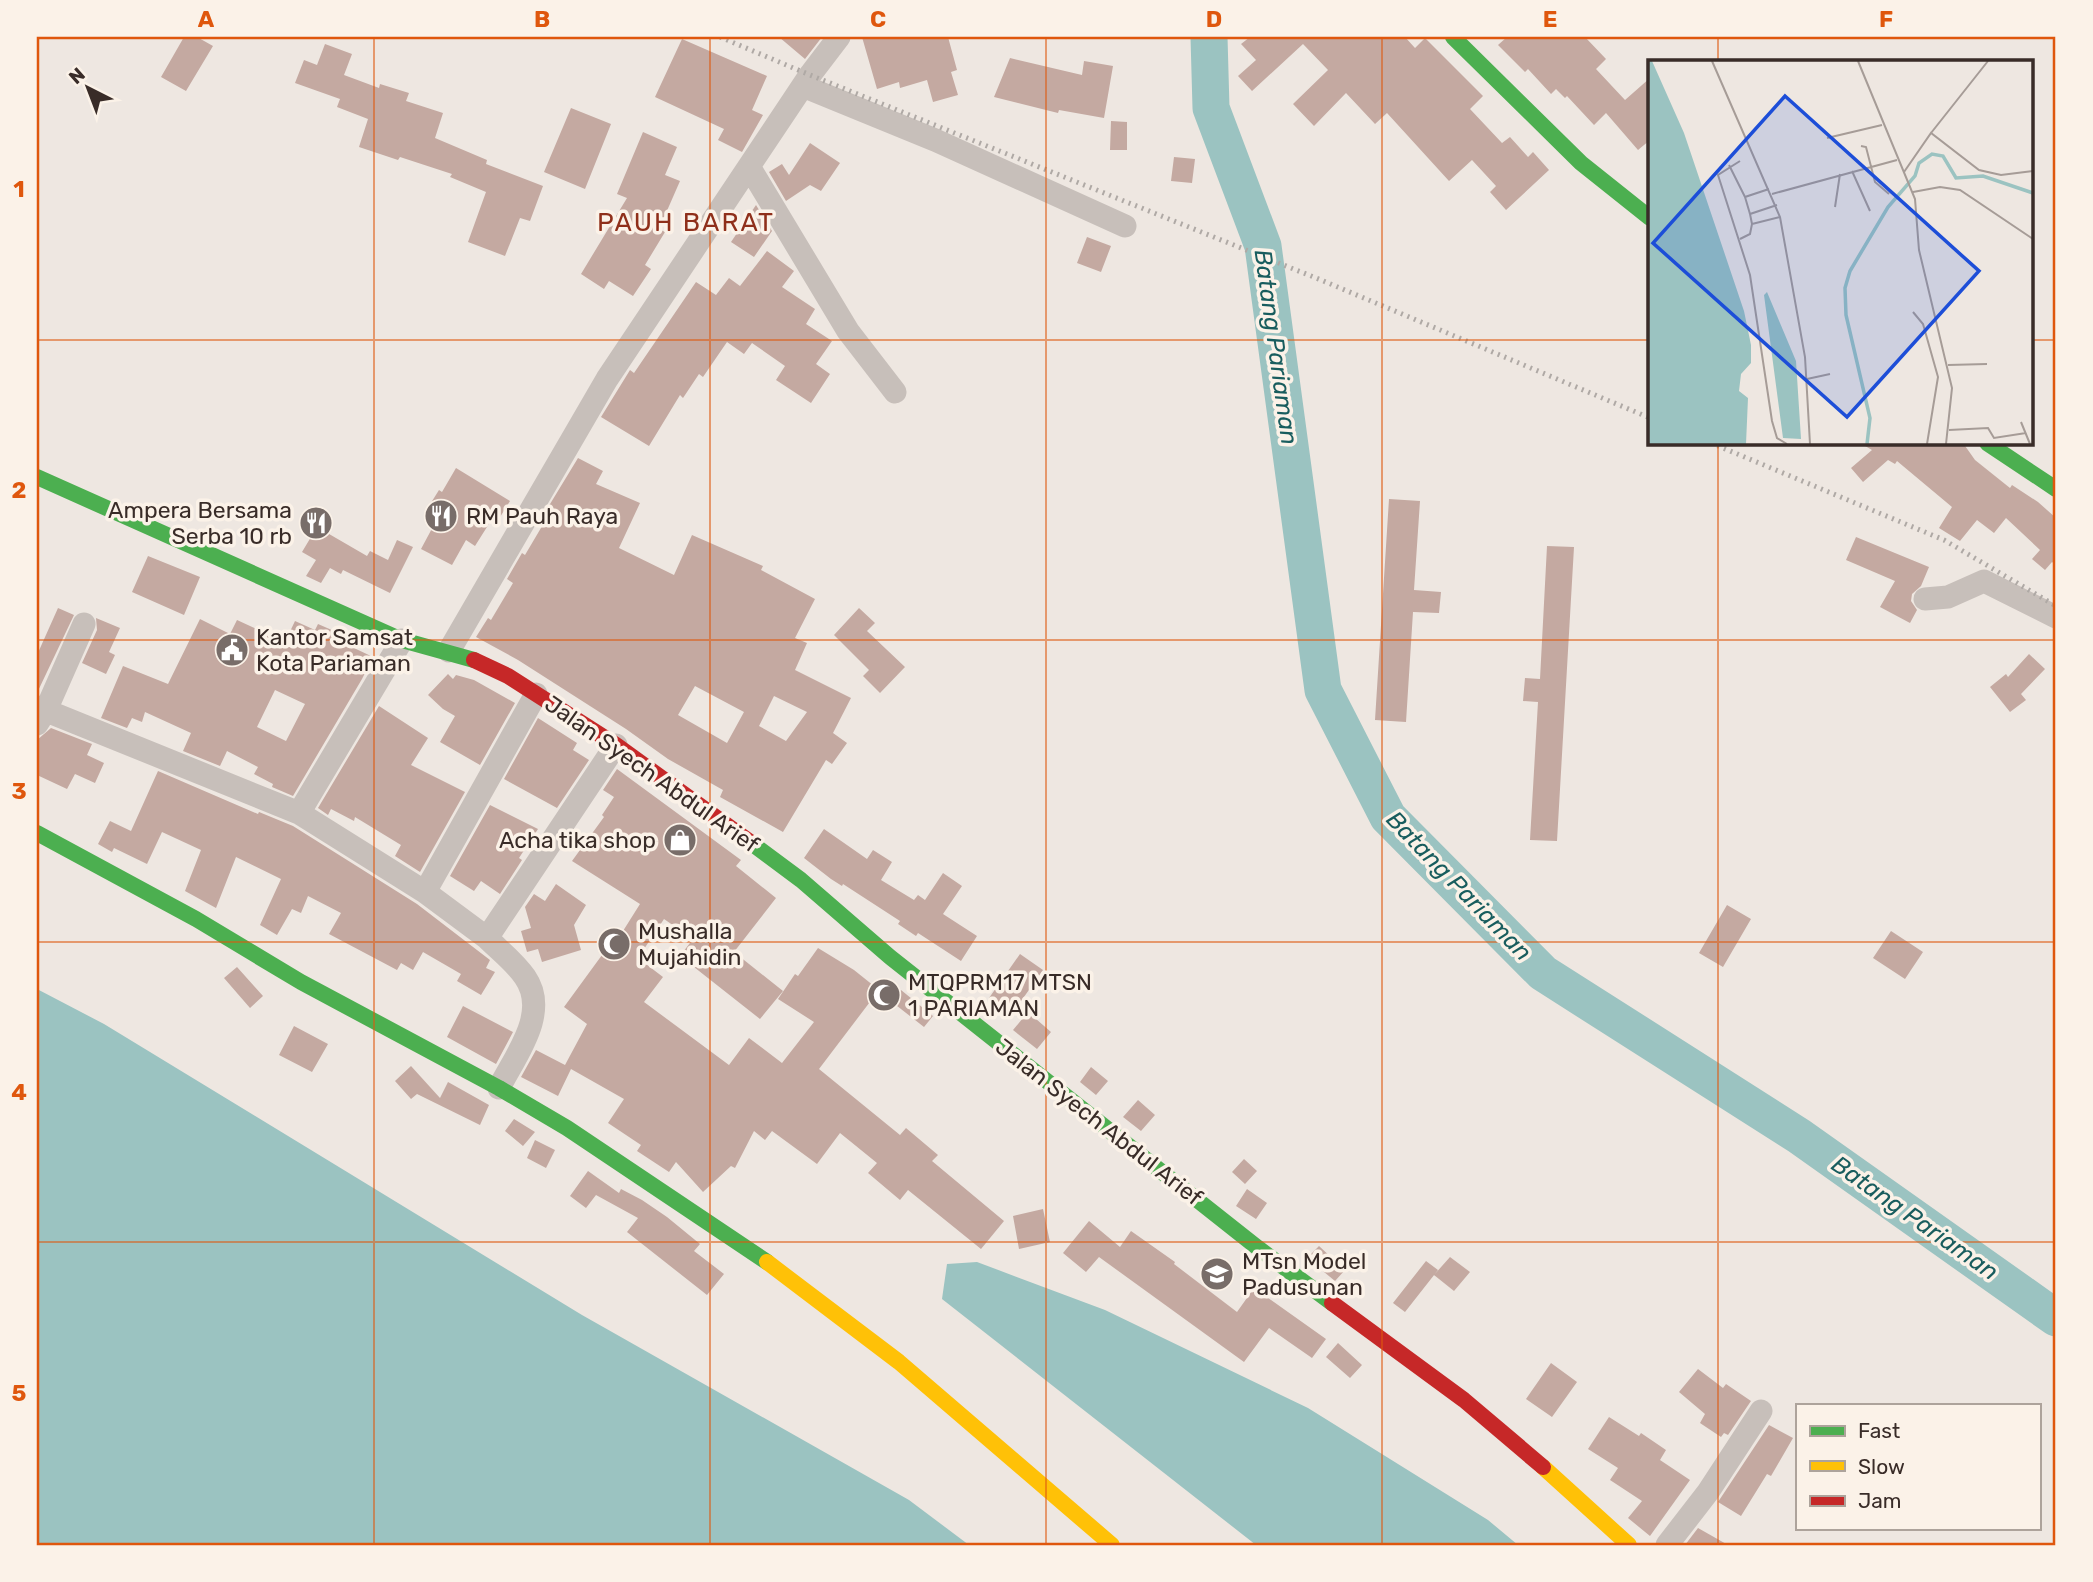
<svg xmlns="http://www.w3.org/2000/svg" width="2093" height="1582" viewBox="0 0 2093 1582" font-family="Rubik,sans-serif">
  <rect width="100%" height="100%" fill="#eee7e1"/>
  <path fill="#9bc3c1" d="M37 989 104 1024 582 1315 909 1500 969 1545H37Z
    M977 1262 1105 1310 1308 1408 1488 1520 1518 1545H1256L942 1299 947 1264Z"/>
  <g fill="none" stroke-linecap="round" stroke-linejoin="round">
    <path stroke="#9bc3c1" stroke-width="37" d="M1209 37 1211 108 1263 246 1323 690 1388 817 1543 973 1799 1136 2056 1318"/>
  </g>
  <path fill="#c4a9a1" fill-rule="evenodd" d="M184 37H197L213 46 186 91 161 77Z
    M779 37H822L805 59Z
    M862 37H948L957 70 951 72 958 95 933 102 927 80 900 88 899 82 877 89Z
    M1250 37H1405L1415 48 1425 38 1483 96 1470 109 1502 143 1510 137 1528 157 1533 152 1549 170 1506 210 1490 192 1496 186 1472 160 1449 181 1387 113 1375 124 1346 93 1314 126 1293 104 1328 70 1303 44 1252 91 1238 76 1256 60 1241 44Z
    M1507 37H1585L1606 59 1596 69 1625 100 1650 78V140L1638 150 1606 113 1594 125 1567 96 1565 98 1556 89 1551 94 1528 69 1525 72 1498 45Z
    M682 39 767 76 752 110 763 115 742 152 718 140 724 129 655 97Z
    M325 44 352 54 344 75 379 88 380 84 409 93 406 101 443 113 435 138 487 160 486 164 543 186 530 221 520 218 505 256 468 242 486 192 450 177 452 174 400 157 398 160 359 147 368 119 337 107 340 99 295 83 304 60 317 65Z
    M1010 58 1082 75 1084 61 1113 66 1104 118 1059 110 1058 113 994 97Z
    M571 108 611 124 585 189 544 172Z
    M1111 121 1127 122V150H1110Z
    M643 132 677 147 665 175 680 181 659 229 665 232 645 265 651 269 633 296 609 281 604 289 581 274 627 198 617 194Z
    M810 143 840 163 821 191 810 185 786 201 769 172 782 164 789 175Z
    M1174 157 1195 159 1192 183 1171 181Z
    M756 205 772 231 754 257 731 242Z
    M1087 237 1111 246 1101 272 1077 263Z
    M767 251 794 271 782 287 815 309 806 324 832 341 816 364 830 374 811 403 776 380 785 366 752 343 744 354 727 342 703 377 699 374 683 398 680 395 649 446 601 417 630 370 634 373 696 282 716 295 729 278 740 286Z
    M1860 443H1963L1975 460 2010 488 2012 485 2038 502 2056 518V565L2052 562 2045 570 2032 559 2040 550 2006 518 1994 533 1977 520 1960 541 1939 528 1952 507 1897 461 1895 464 1888 460 1863 482 1851 468 1872 450Z
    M578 458 603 471 596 484 640 503 619 548 674 575 692 535 763 566 761 570 815 599 795 638 807 643 795 670 851 698 833 733 847 743 832 764 826 760 783 832 720 797 723 790 668 759 626 729 518 660 476 637 488 618 491 620 513 583 507 579 522 553 525 555 551 511 547 509ZM695 686 744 712 727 743 678 715ZM774 696 807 712 786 741 759 726Z
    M456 468 510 501 497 522 492 519 475 546 466 540 452 565 421 549 436 521 424 514 439 490 442 492Z
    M1389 499 1420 501 1414 590 1441 592 1439 613 1413 612 1406 722 1375 720Z
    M317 527 367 556 370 551 388 560 397 540 413 547 390 593 343 570 341 574 330 568 321 583 306 576 316 560 302 552Z
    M1856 537 1929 567 1921 586 1912 594 1911 601 1917 610 1910 623 1880 607 1895 581 1846 560Z
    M1547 546 1574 547 1557 841 1530 840 1538 702 1523 701 1525 678 1540 679Z
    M148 556 200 577 184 615 132 592Z
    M58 608 74 615 37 693V655Z
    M859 608 875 623 867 631 905 667 880 693 863 676 869 670 834 635Z
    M96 618 120 628 109 652 115 655 106 674 82 663 97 630Z
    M200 619 230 634 237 620 285 642 295 621 315 630 318 624 357 641 354 648 373 657 362 679 293 796 272 787 273 784 254 774 258 767 227 751 220 766 183 751 191 733 145 712 142 722 132 718 127 728 101 718 123 666 168 684ZM275 690 305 704 286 741 257 727Z
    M2029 654 2045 669 2021 694 2026 700 2010 712 1990 687 2006 674 2008 677Z
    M448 674 453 679 456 675 474 680 515 703 480 765 440 742 455 716 443 709 428 695Z
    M379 706 428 738 411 765 465 792 420 872 395 856 401 845 355 817 354 821 331 809 328 815 318 808Z
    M538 718 577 743 573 750 589 760 557 808 504 779Z
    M51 728 92 744 87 755 104 763 95 783 75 774 67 789 37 775V740Z
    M617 769 741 860 736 866 776 898 734 952 783 991 760 1019 680 956 693 939 664 919 638 958 663 977 644 1002 729 1065 749 1038 782 1063 814 1022 778 999 795 974 798 976 818 948 854 970 879 990 819 1069 900 1135 906 1128 938 1155 932 1161 1004 1221 981 1249 908 1190 900 1200 868 1173 877 1163 840 1133 817 1164 772 1131 765 1140 754 1131 735 1168 731 1166 703 1192 676 1162 669 1172 637 1151 641 1145 608 1123 624 1099 571 1069 558 1096 521 1077 536 1050 565 1065 587 1024 564 1007 621 929 623 931 640 904 572 861 604 817 602 815 614 797 603 790Z
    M158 771 258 814 259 812 293 826 417 904 490 960 486 968 495 972 481 995 457 981 461 974 423 952 413 970 401 963 397 970 329 934 341 913 308 896 301 913 292 909 277 935 260 925 281 879 236 857 216 908 185 891 201 850 162 832 147 864 114 848 112 852 98 844 110 821 131 831Z
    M490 805 538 829 519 858 522 860 500 894 481 881 474 891 450 876Z
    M824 829 867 859 873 850 892 862 881 880 914 900 918 895 925 900 943 873 962 886 943 914 977 936 961 961 918 933 916 936 898 924 900 921 843 884 842 886 831 879 804 858Z
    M556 884 586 905 574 925 581 950 542 962 538 949 527 952 521 931 531 928 525 907 534 894 545 901Z
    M1727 905 1751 919 1723 967 1699 953Z
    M1891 931 1923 952 1905 979 1873 958Z
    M1020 954 1043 970 1012 1014 989 998Z
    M237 967 263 996 250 1008 224 978Z
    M901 990 933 1016 924 1027 892 1002Z
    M463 1006 513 1032 496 1064 447 1037Z
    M1028 1012 1051 1032 1037 1049 1013 1030Z
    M294 1026 328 1044 312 1072 279 1055Z
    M411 1066 440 1098 448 1082 489 1105 480 1125 417 1094 411 1099 395 1081Z
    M1091 1067 1108 1081 1096 1095 1080 1082Z
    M1138 1100 1155 1115 1141 1131 1123 1117Z
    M514 1119 535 1132 523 1146 505 1131Z
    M535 1140 555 1150 546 1168 527 1158Z
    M1244 1159 1257 1171 1245 1184 1232 1172Z
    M588 1171 619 1193 621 1189 642 1200 667 1217 700 1244 694 1251 724 1274 707 1295 627 1232 638 1218 596 1195 586 1208 570 1196Z
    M1247 1189 1267 1203 1256 1219 1236 1206Z
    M1043 1209 1050 1242 1019 1249 1013 1216Z
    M1089 1221 1120 1247 1131 1231 1175 1262 1174 1264 1237 1312 1254 1288 1326 1339 1312 1358 1269 1328 1244 1362 1099 1257 1086 1272 1063 1253Z
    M1319 1246 1345 1270 1335 1281 1307 1258Z
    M1450 1257 1470 1272 1454 1291 1434 1275Z
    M1426 1261 1438 1270 1405 1312 1393 1303Z
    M1338 1343 1362 1365 1350 1378 1326 1357Z
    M1551 1363 1577 1382 1552 1417 1526 1399Z
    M1698 1369 1723 1388 1726 1384 1751 1401 1728 1435 1724 1433 1721 1437 1700 1423 1705 1414 1679 1392Z
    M1609 1417 1639 1436 1641 1433 1666 1450 1660 1460 1690 1480 1650 1536 1628 1518 1642 1501 1610 1480 1618 1468 1588 1449Z
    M1769 1425 1793 1438 1771 1476 1767 1474 1741 1516 1718 1502Z
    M1698 1528 1728 1545H1685Z"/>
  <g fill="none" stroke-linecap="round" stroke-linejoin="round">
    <path stroke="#c7bfba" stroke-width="23" d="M803 86 935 140 1125 226
      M750 168 848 331 895 392
      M1925 599 1948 597 1984 581 2056 617
      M402 640 299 813 425 892
      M449 651 607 379 810 75 839 37
      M536 694 425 892 487 938 616 745
      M37 707 299 813
      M37 724 46 710 84 624
      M487 938C499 950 515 962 525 977 550 1013 515 1056 499 1088
      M1667 1545 1708 1492 1761 1411"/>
    <path stroke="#4caf50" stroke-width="16" d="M1453 37 1581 163 1650 218
      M1987 443 2056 489
      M37 477 402 640 474 660
      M37 833 196 919 301 982 499 1088 567 1128 767 1262
      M750 842 801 880 890 957 1258 1248 1332 1303"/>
    <path stroke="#ffc107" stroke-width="16" d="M767 1262 899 1362 1112 1545
      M1543 1467 1629 1545"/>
    <path stroke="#c62828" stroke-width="16" d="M474 660 508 676 616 745 750 842
      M1332 1303 1464 1400 1543 1467"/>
    <path stroke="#afa9a5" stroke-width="5" stroke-dasharray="2 5" stroke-linecap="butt" d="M720 37 810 75 1321 280 1650 418
      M1711 443 1944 540 2056 606"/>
  </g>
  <path fill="none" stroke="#df570d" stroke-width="2" stroke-opacity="0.55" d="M374 37V1545M710 37V1545M1046 37V1545M1382 37V1545M1718 37V61M37 340H1650M2032 340H2056M1718 443V1545M37 640H2056M37 942H2056M37 1242H2056"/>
  <defs>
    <symbol id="restaurant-disc" viewBox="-11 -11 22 22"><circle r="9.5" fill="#786d69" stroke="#fbf2e8"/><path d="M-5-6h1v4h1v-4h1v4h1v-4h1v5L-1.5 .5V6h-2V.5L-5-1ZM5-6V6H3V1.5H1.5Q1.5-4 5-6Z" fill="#fff"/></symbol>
    <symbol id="civic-disc" viewBox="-11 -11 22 22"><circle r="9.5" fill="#786d69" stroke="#fbf2e8"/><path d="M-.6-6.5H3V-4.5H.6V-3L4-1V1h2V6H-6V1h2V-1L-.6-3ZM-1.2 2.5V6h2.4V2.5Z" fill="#fff"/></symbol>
    <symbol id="shop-disc" viewBox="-11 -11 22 22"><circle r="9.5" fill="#786d69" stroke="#fbf2e8"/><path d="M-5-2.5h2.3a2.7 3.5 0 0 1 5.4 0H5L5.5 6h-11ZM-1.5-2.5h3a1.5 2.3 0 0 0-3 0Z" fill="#fff"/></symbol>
    <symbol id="mosque-disc" viewBox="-11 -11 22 22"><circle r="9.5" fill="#786d69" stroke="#fbf2e8"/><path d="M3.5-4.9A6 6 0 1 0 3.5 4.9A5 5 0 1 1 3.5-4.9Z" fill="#fff"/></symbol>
    <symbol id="school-disc" viewBox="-11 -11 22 22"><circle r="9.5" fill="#786d69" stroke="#fbf2e8"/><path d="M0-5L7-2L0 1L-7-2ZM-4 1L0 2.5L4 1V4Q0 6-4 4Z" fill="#fff"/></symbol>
  </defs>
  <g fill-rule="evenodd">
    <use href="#restaurant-disc" x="422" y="497" width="38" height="38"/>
    <use href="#restaurant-disc" x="297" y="504" width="38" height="38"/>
    <use href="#civic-disc" x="213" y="631" width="38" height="38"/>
    <use href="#shop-disc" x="661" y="821" width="38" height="38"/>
    <use href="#mosque-disc" x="595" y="925" width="38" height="38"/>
    <use href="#mosque-disc" x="865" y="976" width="38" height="38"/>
    <use href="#school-disc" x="1198" y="1255" width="38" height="38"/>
  </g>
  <g text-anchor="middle" stroke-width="7" stroke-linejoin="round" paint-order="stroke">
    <g font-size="23" fill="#392c28" stroke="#fbf2e8" text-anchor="start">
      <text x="292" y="518" text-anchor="end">Ampera Bersama<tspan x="292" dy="26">Serba 10 rb</tspan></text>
      <text x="466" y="524">RM Pauh Raya</text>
      <text x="256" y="645">Kantor Samsat<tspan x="256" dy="26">Kota Pariaman</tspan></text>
      <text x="656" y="848" text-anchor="end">Acha tika shop</text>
      <text x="638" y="939">Mushalla<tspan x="638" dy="26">Mujahidin</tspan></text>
      <text x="908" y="990">MTQPRM17 MTSN<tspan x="908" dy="26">1 PARIAMAN</tspan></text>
      <text x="1242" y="1269">MTsn Model<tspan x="1242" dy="26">Padusunan</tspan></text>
    </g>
    <g font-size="23" fill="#392c28" stroke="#fbf2e8">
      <text transform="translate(652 774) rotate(35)" y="8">Jalan Syech Abdul Arief</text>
      <text transform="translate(1099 1122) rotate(38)" y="8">Jalan Syech Abdul Arief</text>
    </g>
    <g font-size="24" font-style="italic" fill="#195d5e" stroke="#fbf2e8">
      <text transform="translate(1276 347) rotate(82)" y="8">Batang Pariaman</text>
      <text transform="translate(1459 886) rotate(46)" y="8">Batang Pariaman</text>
      <text transform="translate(1915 1218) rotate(35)" y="8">Batang Pariaman</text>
    </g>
    <g font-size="26" letter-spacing="2" fill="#8f2f1a" stroke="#fbf2e8">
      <text x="686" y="231">PAUH BARAT</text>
    </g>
  </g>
  <g transform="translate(1648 60)">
    <rect width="385" height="385" fill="#eee7e1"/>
    <path d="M0 1H4L36 73 96 251 103 285V303L93 314 91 331 100 338 98 384H0ZM119 232 148 301 153 379 135 378 116 235Z" fill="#9bc3c1"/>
    <path fill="none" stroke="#9bc3c1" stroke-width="3.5" d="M219 384 222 358 198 255 197 228 202 211 240 147 267 116 271 103 284 94 295 96 308 118 335 116 385 133"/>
    <path fill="none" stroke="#a69c97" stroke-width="2" d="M64 1 132 157 157 297 162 384M210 1 267 139 271 190 304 328 298 384M283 73 340 1M179 78 234 65M213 86 218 87 227 122 241 134M92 101 70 115 102 215 124 361 129 378 139 384M81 105 97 137M204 111 222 151M256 112 283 73 331 110 353 115 385 111M265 132 292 127 312 130 385 179M124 134 249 100M129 145 102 154 104 164 132 157M187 147 192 114M102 154 97 137 121 129M92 179 102 174 104 164M265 252 275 264 290 317 279 384M300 305 339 304M159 319 182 314M373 362 382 384M301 370 340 368 346 378 378 373"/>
    <path fill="#1d4ed8" fill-opacity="0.15" stroke="#1d4ed8" stroke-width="3.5" d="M137 36 331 211 199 357 5 183Z"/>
    <rect width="385" height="385" fill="none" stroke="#392c28" stroke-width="3.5"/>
  </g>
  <rect width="2093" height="1582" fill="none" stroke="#fbf2e8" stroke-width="77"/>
  <rect x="1796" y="1404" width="245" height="126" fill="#fbf2e8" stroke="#ada39b" stroke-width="2"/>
  <rect x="1810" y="1426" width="35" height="10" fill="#4caf50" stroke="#ada39b" stroke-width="2"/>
  <text x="1858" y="1438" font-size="21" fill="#392c28">Fast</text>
  <rect x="1810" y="1461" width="35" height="10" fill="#ffc107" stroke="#ada39b" stroke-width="2"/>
  <text x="1858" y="1474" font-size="21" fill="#392c28">Slow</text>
  <rect x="1810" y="1496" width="35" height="10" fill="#c62828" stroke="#ada39b" stroke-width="2"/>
  <text x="1858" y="1508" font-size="21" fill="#392c28">Jam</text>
  <g transform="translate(88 88) rotate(318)" stroke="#fbf2e8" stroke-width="5" paint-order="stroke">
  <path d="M0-5L12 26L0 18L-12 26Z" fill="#392c28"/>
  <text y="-10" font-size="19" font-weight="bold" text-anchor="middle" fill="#392c28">N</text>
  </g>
  <rect x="38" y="38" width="2016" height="1506" fill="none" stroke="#df570d" stroke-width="2.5"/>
  <g font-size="23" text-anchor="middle" font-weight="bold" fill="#df570d">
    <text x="206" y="27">A</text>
    <text x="542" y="27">B</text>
    <text x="878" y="27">C</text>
    <text x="1214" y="27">D</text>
    <text x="1550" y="27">E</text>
    <text x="1886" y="27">F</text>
    <text x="19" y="197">1</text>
    <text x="19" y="498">2</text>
    <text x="19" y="799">3</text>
    <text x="19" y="1100">4</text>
    <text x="19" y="1401">5</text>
  </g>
</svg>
